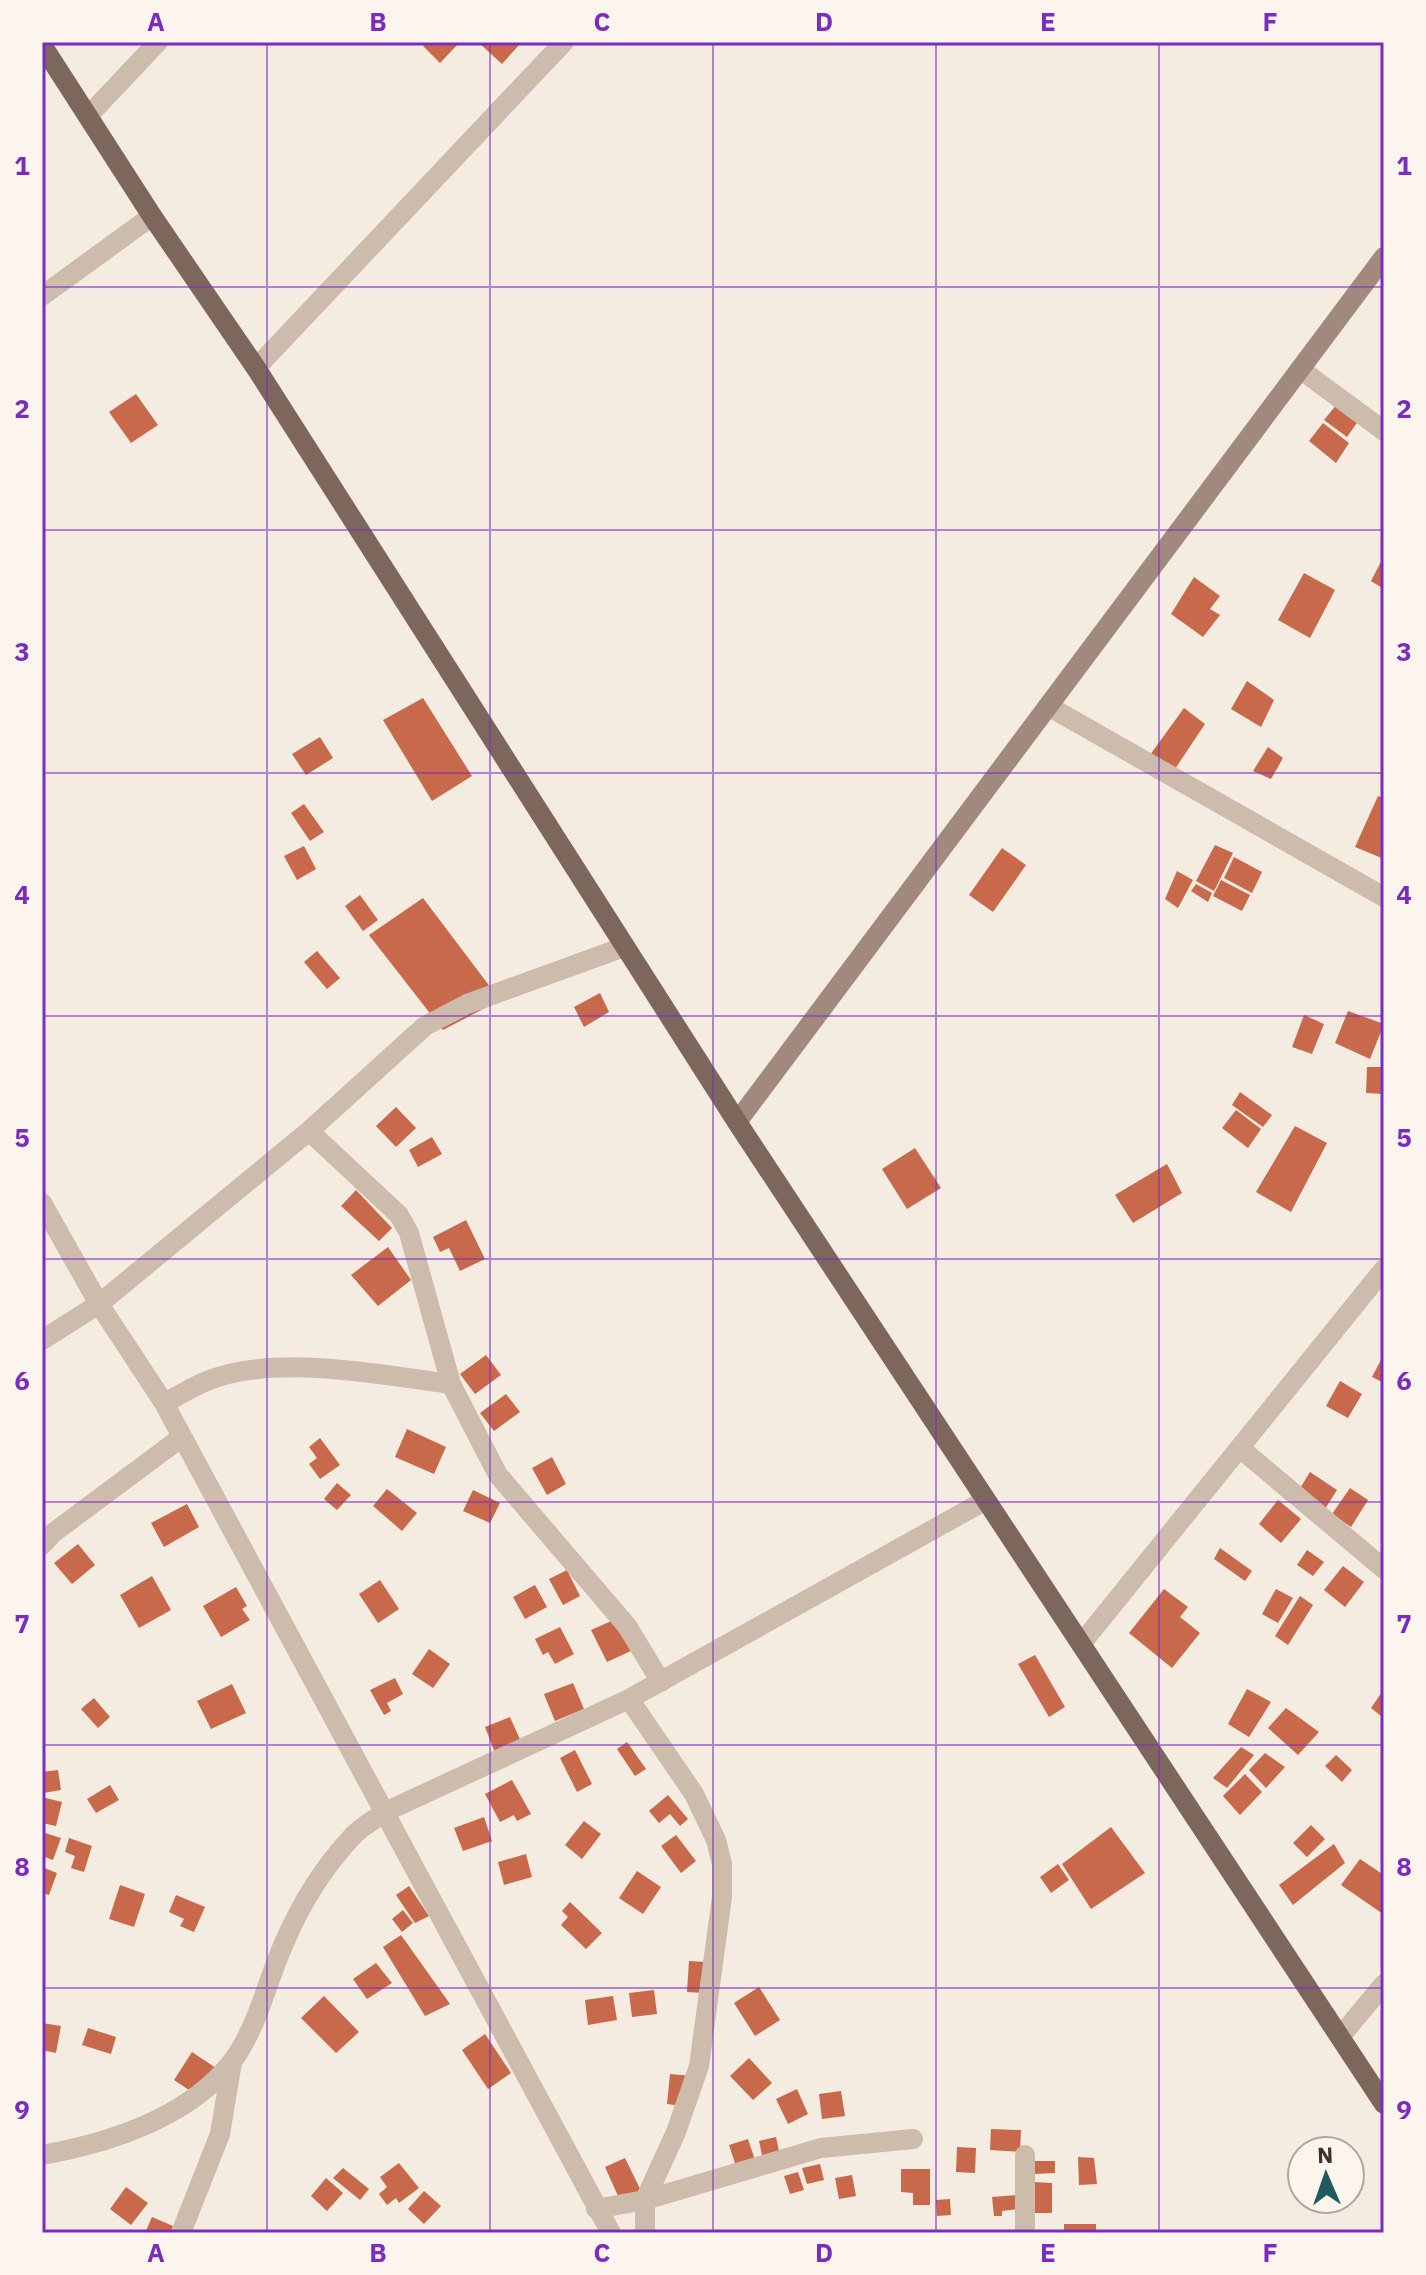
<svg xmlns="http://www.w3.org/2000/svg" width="1426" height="2275" viewBox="0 0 1426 2275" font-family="'IBM Plex Sans',sans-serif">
  <rect width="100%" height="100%" fill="#f4ebe1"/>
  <path fill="#c8694b" d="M428 42H460L440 63 423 46Z
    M478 42H516L519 45 502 64Z
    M136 394 158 425 131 443 109 412Z
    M1337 404 1359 420 1347 437 1324 420Z
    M1323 423 1349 443 1336 463 1309 441Z
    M1384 556V589L1371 581Z
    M1304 573 1335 590 1310 638 1278 620Z
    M1194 577 1220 596 1210 609 1220 615 1203 637 1171 614Z
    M1247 681 1274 700 1261 727 1231 709Z
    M423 698 472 776 432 801 383 720Z
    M1184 708 1205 724 1175 769 1150 755Z
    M320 737 333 758 306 775 292 754Z
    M1268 747 1283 758 1271 779 1253 771Z
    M1378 796 1384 798V859L1355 847Z
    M304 804 324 832 310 841 291 813Z
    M1215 845 1233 853 1214 891 1196 881Z
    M304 846 316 869 297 880 284 856Z
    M1002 848 1026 865 993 912 969 895Z
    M1234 857 1262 872 1252 893 1224 878Z
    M1177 871 1193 880 1178 908 1165 899Z
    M1221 880 1250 895 1242 911 1213 896Z
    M1196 884 1212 893 1208 902 1191 891Z
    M360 895 378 920 363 931 345 906Z
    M423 898 500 1000 443 1030 369 935Z
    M317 951 340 978 327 989 304 962Z
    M600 993 609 1012 584 1027 574 1007Z
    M1348 1011 1384 1024 1370 1059 1335 1043Z
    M1304 1015 1324 1024 1312 1054 1292 1047Z
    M1367 1067H1384V1094L1366 1093Z
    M1240 1092 1272 1115 1263 1127 1232 1105Z
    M396 1107 416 1128 396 1147 376 1126Z
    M1236 1110 1261 1129 1248 1148 1222 1128Z
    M1295 1126 1327 1143 1291 1212 1256 1192Z
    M432 1137 442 1154 418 1167 409 1150Z
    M915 1148 941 1188 907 1209 882 1169Z
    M1167 1164 1182 1193 1133 1223 1115 1195Z
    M356 1190 392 1228 379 1241 341 1206Z
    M466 1220 485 1259 460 1271 449 1248 440 1252 433 1237Z
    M388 1247 411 1280 378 1306 351 1275Z
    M1384 1354V1383L1372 1377Z
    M486 1355 501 1375 475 1394 460 1374Z
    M1340 1381 1362 1394 1348 1418 1326 1406Z
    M506 1394 520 1412 494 1431 480 1413Z
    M407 1429 446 1447 434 1474 395 1457Z
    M320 1438 340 1465 320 1479 309 1464 317 1458 309 1447Z
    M552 1457 566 1484 547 1495 532 1468Z
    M1310 1472 1337 1490 1323 1512 1299 1490Z
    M337 1483 351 1495 337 1510 324 1499Z
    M1350 1488 1368 1500 1351 1527 1332 1514Z
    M387 1489 417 1513 402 1531 373 1506Z
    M473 1490 500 1503 490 1523 463 1511Z
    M1278 1500 1301 1519 1281 1543 1259 1524Z
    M187 1504 199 1527 164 1547 151 1523Z
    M78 1544 95 1565 72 1584 54 1563Z
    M1220 1548 1252 1571 1245 1581 1214 1559Z
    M1307 1550 1324 1562 1313 1576 1297 1565Z
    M1343 1566 1364 1582 1345 1607 1324 1590Z
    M567 1570 580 1596 563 1605 549 1579Z
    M152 1576 171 1610 139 1628 120 1595Z
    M380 1580 399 1609 378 1623 359 1594Z
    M535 1585 547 1607 525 1619 513 1597Z
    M236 1587 247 1606 242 1609 250 1620 221 1637 203 1606Z
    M1164 1589 1188 1607 1180 1617 1200 1633 1172 1668 1129 1633Z
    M1276 1589 1293 1598 1278 1623 1262 1614Z
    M1300 1596 1313 1605 1288 1645 1275 1636Z
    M618 1618 633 1650 607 1662 591 1630Z
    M560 1627 574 1654 555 1664 548 1652 543 1655 535 1639Z
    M429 1649 450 1664 433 1688 412 1674Z
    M1035 1655 1065 1707 1049 1717 1018 1664Z
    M395 1678 403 1694 387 1703 391 1711 384 1715 370 1690Z
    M573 1683 584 1709 555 1721 544 1694Z
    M232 1684 246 1713 211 1729 197 1701Z
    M1247 1689 1271 1702 1249 1737 1228 1724Z
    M1384 1689V1712L1381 1716 1371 1708Z
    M94 1698 110 1717 98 1728 81 1709Z
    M1286 1708 1319 1732 1298 1755 1268 1728Z
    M510 1717 522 1744 496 1755 485 1727Z
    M627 1742 646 1769 635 1776 617 1749Z
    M1241 1747 1254 1755 1227 1788 1213 1778Z
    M575 1750 592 1784 577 1792 560 1758Z
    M1265 1753 1285 1767 1266 1788 1249 1770Z
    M1336 1755 1352 1770 1342 1782 1325 1766Z
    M58 1770 61 1790 43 1793 42 1772Z
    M1245 1774 1262 1792 1240 1815 1223 1796Z
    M512 1780 531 1814 517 1821 514 1815 500 1822 485 1794Z
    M110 1785 119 1800 96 1813 87 1799Z
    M668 1795 688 1819 680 1826 670 1814 659 1823 649 1811Z
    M42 1797 62 1802 56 1826 42 1823Z
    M484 1817 492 1841 463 1851 454 1828Z
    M584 1821 601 1834 582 1859 565 1845Z
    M1311 1825 1325 1839 1307 1857 1293 1843Z
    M1111 1827 1145 1873 1091 1909 1062 1864Z
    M42 1832 61 1838 53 1860 42 1856Z
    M676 1835 696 1861 681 1873 661 1846Z
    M69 1838 92 1846 84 1872 71 1868 75 1856 65 1852Z
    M1334 1844 1345 1863 1293 1905 1279 1885Z
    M526 1854 532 1877 504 1885 498 1862Z
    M1360 1859 1384 1875 1383 1914 1341 1885Z
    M1058 1864 1069 1880 1051 1893 1040 1877Z
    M42 1867 57 1873 49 1895 42 1893Z
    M637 1871 661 1887 643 1914 619 1898Z
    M120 1885 145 1894 134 1927 109 1919Z
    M409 1886 429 1916 415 1923 396 1895Z
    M176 1895 205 1907 194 1932 180 1926 184 1919 169 1912Z
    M570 1902 602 1933 586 1949 561 1925 568 1917 562 1911Z
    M403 1910 413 1923 402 1932 392 1919Z
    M401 1935 450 2004 425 2016 383 1947Z
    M689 1961 705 1962 703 1993 687 1992Z
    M376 1963 392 1983 367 1999 353 1979Z
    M759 1987 780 2020 755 2036 734 2003Z
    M654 1990 657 2014 632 2017 629 1993Z
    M324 1996 359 2032 336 2053 301 2018Z
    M613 1996 617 2020 588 2025 585 2000Z
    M42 2023 61 2026 56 2053 42 2050Z
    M88 2028 116 2037 111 2054 82 2045Z
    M485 2034 511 2073 488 2089 462 2050Z
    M192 2052 219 2070 201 2098 174 2080Z
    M749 2058 772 2083 753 2100 730 2076Z
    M670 2074 693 2076 690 2107 667 2104Z
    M797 2089 808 2114 788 2124 776 2099Z
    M841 2091 845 2116 822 2119 819 2094Z
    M991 2129 1021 2130 1020 2152 990 2150Z
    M776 2137 780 2156 763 2160 759 2141Z
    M748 2139 756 2163 737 2169 729 2145Z
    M957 2147 976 2148 975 2173 956 2172Z
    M1078 2157 1094 2158 1097 2184 1079 2185Z
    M625 2158 644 2197 623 2207 605 2167Z
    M1033 2161H1055V2173L1034 2174Z
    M399 2163 419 2188 399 2203 396 2198 387 2205 379 2194 387 2187 380 2177Z
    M820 2164 824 2180 807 2184 802 2168Z
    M343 2168 369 2189 360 2200 333 2178Z
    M901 2169H930V2205H913V2193L901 2192Z
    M798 2172 804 2190 790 2194 784 2176Z
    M852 2175 856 2196 839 2199 835 2178Z
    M326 2178 343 2193 327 2211 311 2196Z
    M1034 2182 1052 2183V2213H1034Z
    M126 2187 148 2203 131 2225 110 2209Z
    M424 2191 441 2206 424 2224 408 2209Z
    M1017 2195 1018 2209 1002 2211V2216H994L992 2197Z
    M950 2199 951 2215 937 2216 936 2200Z
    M152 2217 173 2226 170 2233H145Z
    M1064 2224H1096V2233H1064Z"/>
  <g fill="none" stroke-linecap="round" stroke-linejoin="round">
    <path stroke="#cdbbac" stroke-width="20" d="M88 116 158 42
      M42 296 152 216
      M256 368 564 42
      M1300 369 1384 431
      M1048 706 1384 897
      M309 1131 399 1215 409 1233 451 1384 498 1475 627 1626 661 1682
      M42 1203 99 1304 164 1403 611 2233
      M42 1340 99 1304 309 1131 425 1026 467 1004 624 947
      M164 1403C178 1396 192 1387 207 1381 275 1353 380 1375 451 1384
      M1241 1449 1384 1569
      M42 1545 53 1533 182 1437
      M1081 1644 1384 1269
      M629 1699 694 1794 716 1840 722 1864V1897L699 2066 676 2132 645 2200V2233
      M1340 2037 1384 1984
      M42 2155C109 2143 186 2119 231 2063 258 2028 267 1980 285 1941 301 1904 324 1867 351 1838 360 1827 374 1820 385 1812L629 1699 986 1500
      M596 2209 645 2200 821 2148 913 2139
      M181 2233 220 2134 232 2062
      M1025 2233V2155"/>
    <path stroke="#a18a7d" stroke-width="20" d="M737 1122 1384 257"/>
    <path stroke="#7d675c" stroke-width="20" d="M42 45 152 216 256 368 737 1122 1384 2104"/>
  </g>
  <path fill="none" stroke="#7b2cbf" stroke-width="2" stroke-opacity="0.55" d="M267 42V2233M490 42V2233M713 42V2233M936 42V2233M1159 42V2233M42 287H1384M42 530H1384M42 773H1384M42 1016H1384M42 1259H1384M42 1502H1384M42 1745H1384M42 1988H1384"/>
  <rect width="1426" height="2275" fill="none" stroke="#fbf5ee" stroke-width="88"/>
  <g transform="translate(1326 2175) rotate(358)"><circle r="38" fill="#fbf5ee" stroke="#aea6a0" stroke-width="2"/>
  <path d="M0-6L14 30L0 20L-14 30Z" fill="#1f5a5e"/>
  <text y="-12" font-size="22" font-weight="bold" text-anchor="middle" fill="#3b302b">N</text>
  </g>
  <rect x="44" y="44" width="1338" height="2187" fill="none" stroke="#7b2cbf" stroke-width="3"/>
  <g font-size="26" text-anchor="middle" font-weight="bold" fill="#7b2cbf">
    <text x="156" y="31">A</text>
    <text x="378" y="31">B</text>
    <text x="602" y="31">C</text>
    <text x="824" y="31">D</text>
    <text x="1048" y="31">E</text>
    <text x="1270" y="31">F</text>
    <text x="22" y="175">1</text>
    <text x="1404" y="175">1</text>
    <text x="22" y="418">2</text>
    <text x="1404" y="418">2</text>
    <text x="22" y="661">3</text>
    <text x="1404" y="661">3</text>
    <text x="22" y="904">4</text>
    <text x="1404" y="904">4</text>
    <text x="22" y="1147">5</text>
    <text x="1404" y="1147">5</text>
    <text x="22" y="1390">6</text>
    <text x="1404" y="1390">6</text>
    <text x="22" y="1633">7</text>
    <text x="1404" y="1633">7</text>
    <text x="22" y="1876">8</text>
    <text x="1404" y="1876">8</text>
    <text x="22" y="2119">9</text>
    <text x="1404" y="2119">9</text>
    <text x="156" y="2262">A</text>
    <text x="378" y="2262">B</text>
    <text x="602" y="2262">C</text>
    <text x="824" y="2262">D</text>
    <text x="1048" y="2262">E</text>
    <text x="1270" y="2262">F</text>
  </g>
</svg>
